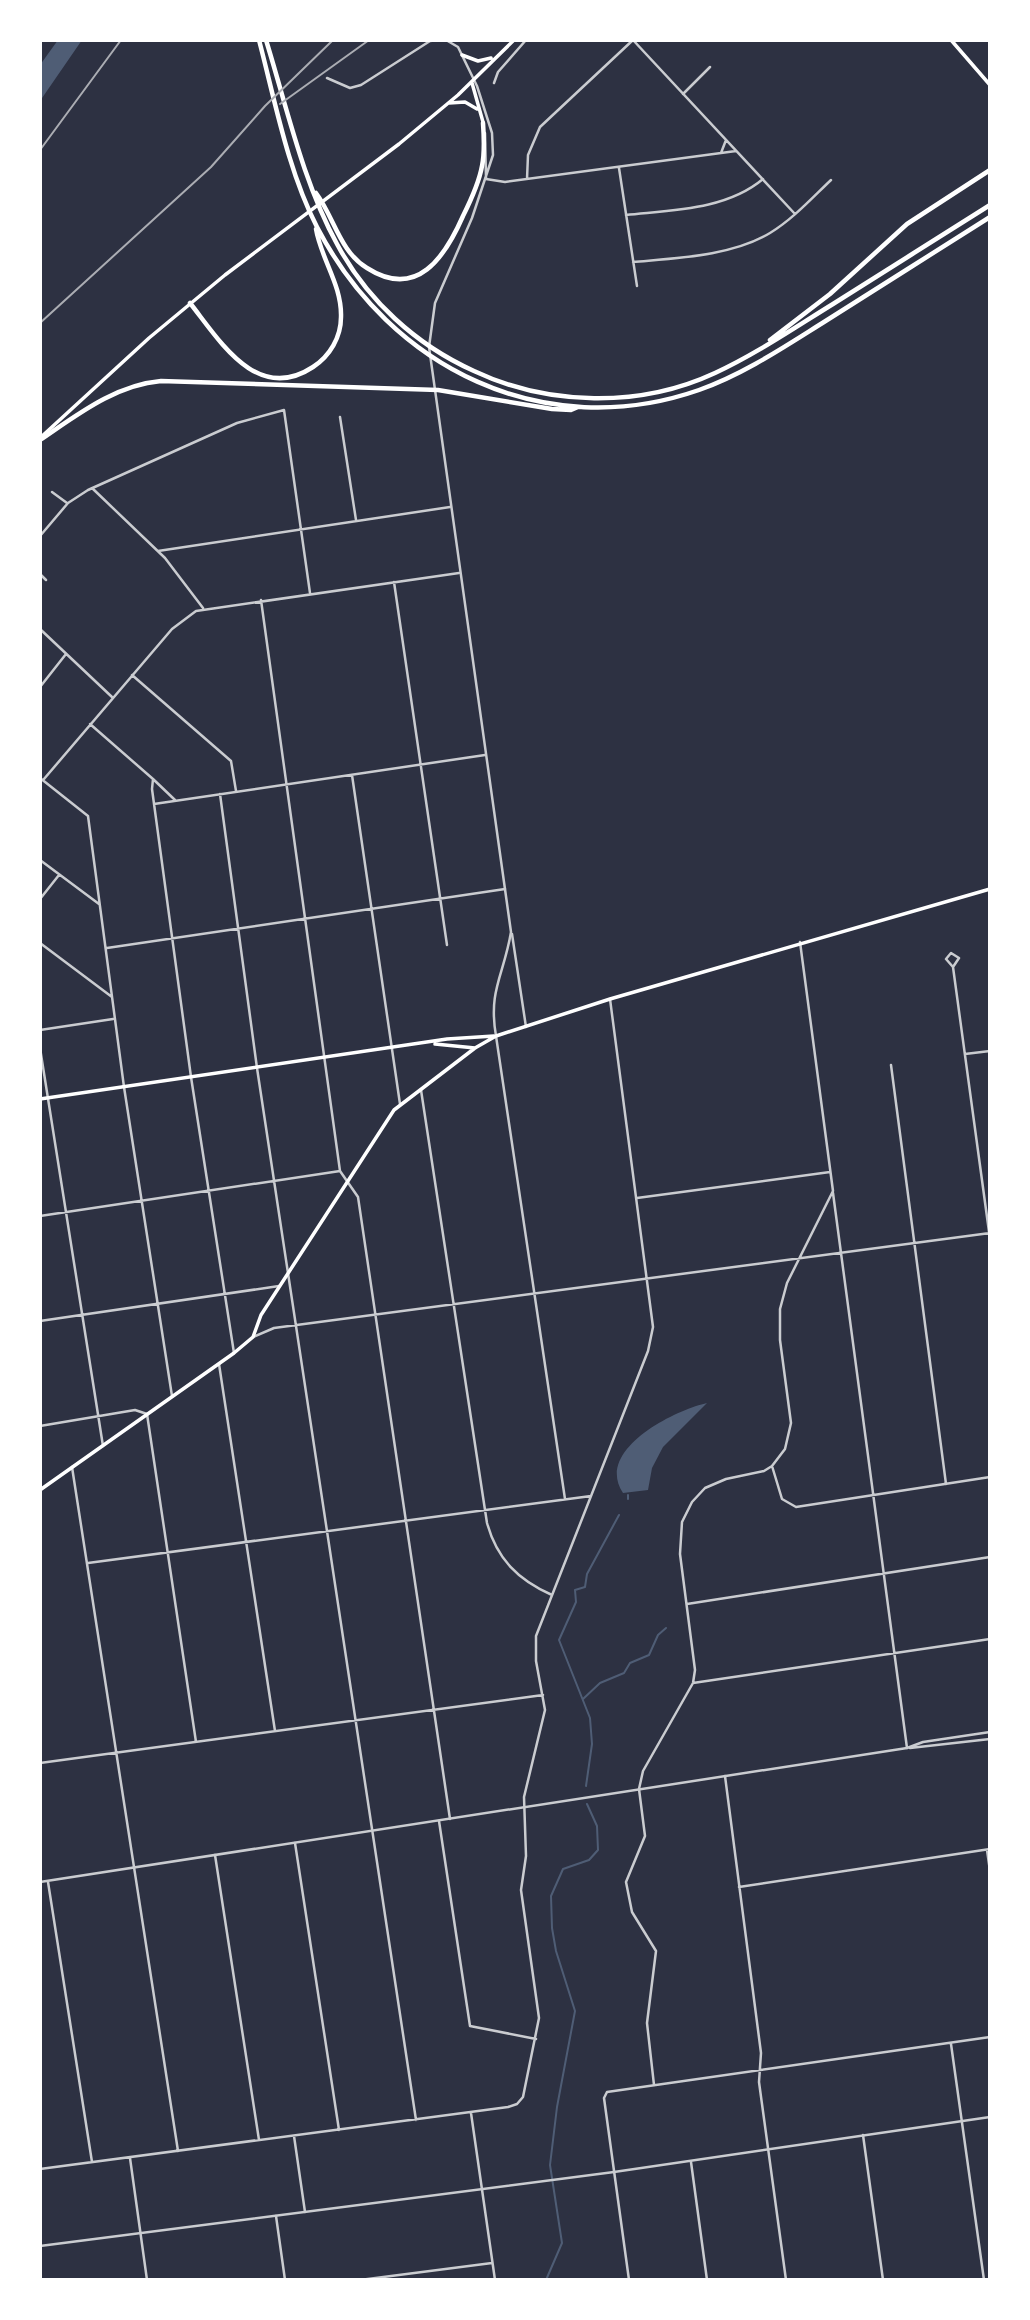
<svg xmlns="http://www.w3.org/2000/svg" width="1030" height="2320" viewBox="0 0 1030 2320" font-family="'Open Sans',sans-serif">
  <rect width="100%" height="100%" fill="#2d3142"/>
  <path fill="#4f5d75" d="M58 40H82L40 101V65Z
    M707 1403 663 1447 652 1468 648 1490 623 1493C594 1450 675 1410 707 1403Z"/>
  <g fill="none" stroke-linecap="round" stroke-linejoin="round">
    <path stroke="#4f5d75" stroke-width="2" d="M628 1495V1499
      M583 1699 600 1683 624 1673 630 1663 649 1655 658 1635 666 1628
      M586 1786 592 1744 590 1718 559 1640 576 1602 575 1590 585 1587 587 1574 619 1515
      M546 2280 562 2243 550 2165 557 2107 575 2011 556 1951 552 1928 551 1896 563 1869 589 1860 598 1850 597 1826 587 1804"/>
    <path stroke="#caccd0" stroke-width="2.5" d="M633 40 795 214
      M494 83 498 72 526 40
      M683 94 710 67
      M721 153 726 140
      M619 168 637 286
      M486 179 505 182 736 151
      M527 179 528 155 540 127 633 40
      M626 215C672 210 726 210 763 179
      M633 262C677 258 732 256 770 233 793 219 812 198 831 180
      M340 417 356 520
      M92 488 165 558 203 608
      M52 492 67 503
      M40 536 68 503 88 490 237 423 284 410 310 593
      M158 551 450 507
      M40 574 46 580
      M394 582 447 945
      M261 600 340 1171 358 1197 450 1819
      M40 629 112 697
      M132 675 231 761 236 791
      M40 687 66 654
      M90 724 153 779 152 789 191 1077 234 1353
      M352 775 400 1104
      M40 778 88 816 124 1087 172 1396
      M44 779 172 629 196 611 459 573
      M153 779 175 800
      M220 794 257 1068 416 2120
      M154 804 485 755
      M40 860 99 904
      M40 899 59 875
      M512 934 526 1027
      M40 943 112 997
      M107 948 505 889
      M953 967 959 958 951 953 946 959 953 967 990 1239
      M40 1030 113 1019
      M496 1036 565 1499
      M40 1048 103 1446
      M965 1054 990 1051
      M891 1065 946 1484
      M421 1090 487 1523C497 1559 518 1580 552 1595
      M833 1193 907 1748
      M637 1198 830 1172
      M40 1216 340 1171
      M40 1321 279 1286
      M253 1337 274 1328 990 1233
      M219 1364 275 1731
      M40 1426 135 1410 147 1414 196 1742
      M772 1466 782 1499 796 1507 990 1477
      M72 1467 178 2151
      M88 1563 591 1496
      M687 1604 990 1557
      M693 1683 990 1639
      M40 1763 543 1695
      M725 1776 761 2053 759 2082 786 2280
      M439 1821 470 2026 536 2039
      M295 1843 339 2130
      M987 1850 990 1871
      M215 1855 259 2140
      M48 1882 92 2162
      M739 1887 990 1849
      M951 2044 984 2280
      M654 2085 647 2023 656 1951 632 1912 626 1882 645 1836 639 1789 643 1771 693 1683 695 1670 680 1554 682 1522 692 1502 705 1488 726 1479 764 1471 772 1466 785 1449 791 1423 780 1340V1309L787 1283 833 1191 800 942
      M471 2113 495 2280
      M863 2135 883 2280
      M294 2136 305 2212
      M130 2158 147 2280
      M691 2162 707 2280
      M40 2169 508 2107 517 2104 523 2097 539 2018 521 1890 526 1856 524 1797 545 1710 536 1661V1636L648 1351 653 1327 610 999
      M276 2216 285 2280
      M360 2280 492 2263
      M629 2280 604 2098 607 2092 990 2037"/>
    <path stroke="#caccd0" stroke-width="2.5" d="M446 40 458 47 477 86 492 133 493 155 472 218 435 303 429 347 511 932C504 975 488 990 496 1036
      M327 78 350 88 361 85 430 41 438 40
      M485 133 486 178
      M910 1748 990 1739
      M40 1882 907 1748 923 1742 990 1732
      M40 2246 614 2172 990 2117"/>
    <path stroke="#fff" stroke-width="3.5" d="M951 40 990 85
      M435 1044 475 1048
      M40 1099 447 1039 494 1036
      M40 1490 234 1353 253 1337 261 1315 394 1110 475 1048 496 1036 610 999 990 889"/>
    <path stroke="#fff" stroke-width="3.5" d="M462 55 478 61 491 58
      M472 83 483 122
      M449 103 465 102 477 109
      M40 438 149 338 225 275 399 144 458 95 514 40"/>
    <path stroke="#fff" stroke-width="4.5" d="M259 40C275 101 288 171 317 227 390 368 544 444 699 390 744 374 784 347 824 322 879 287 935 252 990 217
      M266 40C287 108 303 182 337 244 367 300 416 345 474 371 548 406 640 408 715 373 756 354 794 328 833 304 885 271 938 238 990 205
      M316 193C334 217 340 252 367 268 417 300 445 257 463 216 471 200 479 183 482 166 485 152 484 137 483 123
      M190 303C220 341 257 404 313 367 330 356 341 337 341 317 342 285 321 259 316 229
      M770 340 830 294 907 224 990 170
      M40 440C77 415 115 385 161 381L438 390 552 409 571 410 578 407"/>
    <path stroke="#abadb3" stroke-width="2" d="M280 104 369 40
      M40 150 121 40
      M40 323 211 167 265 106 333 40"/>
  </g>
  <rect width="1030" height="2320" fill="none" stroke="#ffffff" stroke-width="84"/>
</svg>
